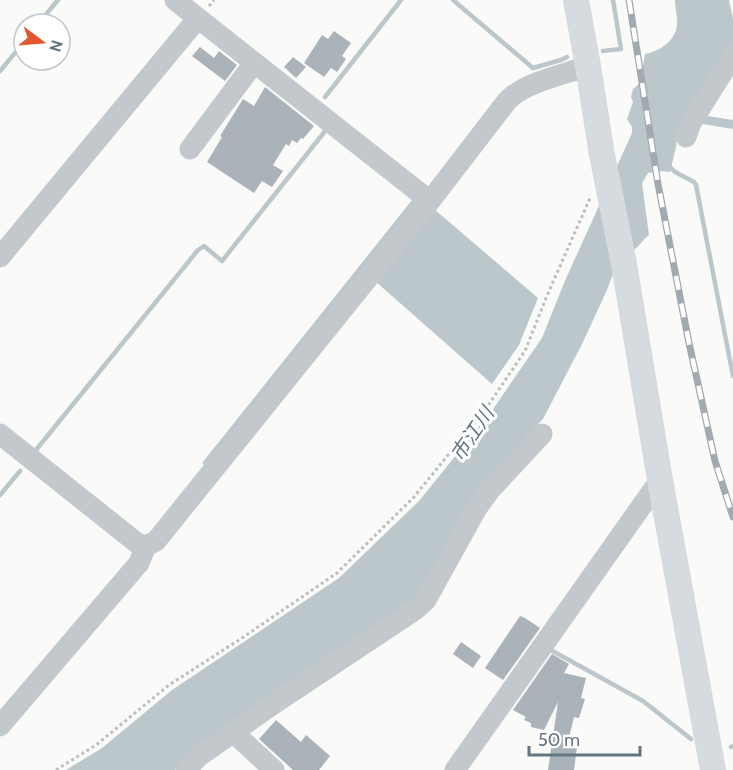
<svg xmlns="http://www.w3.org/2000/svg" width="733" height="770" viewBox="0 0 733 770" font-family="Cabin,'Noto Sans JP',sans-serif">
  <rect width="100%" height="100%" fill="#fafaf8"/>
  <path fill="#bbc7cb" d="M675 0H729L733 19V45L701 115 733 120V129L696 123 677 136 676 147 670 172 663 171 648 173 642 183 649 235C642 240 640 246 633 251L623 247 607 290 582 344 543 419 526 437 413 602 192 750 175 770H66L102 748 172 690 339 578 419 501 491 412 542 338 564 283 632 133V127L627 119 633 102 631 97 633 89 640 83 645 54C659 52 676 40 677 25 678 18 675 8 675 0Z
    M434 209 538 298 519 345 492 384 375 281Z"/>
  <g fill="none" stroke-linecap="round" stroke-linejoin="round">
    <path stroke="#bbc7cb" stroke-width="4.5" d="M453 0 533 68 561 60 567 57
      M38 24 58 0
      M603 51 621 49 613 0
      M0 71 24 42
      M325 97 401 0
      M671 168 675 172 694 182 696 185 733 376
      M36 450 198 250 204 246 222 261 326 130
      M205 463 415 200
      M0 495 20 471
      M549 649 643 701 691 739
      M731 747 733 746"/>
  </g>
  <path fill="#aab3b9" d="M334 31 351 43 342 56 346 59 337 72 331 68 324 77 304 63 322 35 328 39Z
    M200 47 214 58 219 51 237 65 225 81 192 56Z
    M293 57 306 67 296 78 284 67Z
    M265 87 314 126 303 139 301 138 297 143 292 140 289 146 286 144 273 165 283 171 272 187 262 181 254 193 207 162 222 137 220 136 243 99 254 106Z
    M520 616 525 618 540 628 503 680 485 668Z
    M461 642 481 656 473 668 453 654Z
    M552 654 569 664 564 673 586 678 581 698 585 699 579 718 574 717 567 746 577 747 574 770H548L558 702 544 730 531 727V723L524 720 526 717 513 710Z
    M276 720 301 742 306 735 330 756 319 770H293L259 739Z"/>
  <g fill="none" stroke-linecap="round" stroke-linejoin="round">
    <path stroke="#bbbfc2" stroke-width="3" stroke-dasharray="3 3" stroke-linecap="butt" d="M209 6 214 0
      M56 770 96 745 169 685 242 638 337 573 414 497 487 407 525 351 546 298 590 198"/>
    <path stroke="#c3c8cc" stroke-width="21" d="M175 0 430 201
      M686 137 691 123 733 56
      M190 149 254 63
      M0 257 198 18
      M0 434 137 543 146 546
      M0 726 139 563 146 546 156 541 430 201 507 101C525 82 563 75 588 66
      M234 733 274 770
      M186 770 198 757 272 705 415 610 426 600 477 508 490 490 542 434
      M455 770 660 480"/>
    <path stroke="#d6dbdf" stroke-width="26" d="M576 0 588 66 602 155 624 264 660 480 713 770"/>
    <defs>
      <path id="rail" d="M629 0 658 184 689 343 715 461 733 517"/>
    </defs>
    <use href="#rail" stroke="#a2aab0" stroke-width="7"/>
    <use href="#rail" stroke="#fff" stroke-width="4.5" stroke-dasharray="14" stroke-linecap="butt"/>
  </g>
  <g text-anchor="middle" stroke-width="6" stroke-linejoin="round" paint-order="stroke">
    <g font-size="20" font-style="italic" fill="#60757c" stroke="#fff">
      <text transform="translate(472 434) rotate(-56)" y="7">市江川</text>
    </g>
  </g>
  <g transform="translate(42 42) rotate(106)"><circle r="28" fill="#ffffff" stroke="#c1c8cd" stroke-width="1.5"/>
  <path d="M0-4.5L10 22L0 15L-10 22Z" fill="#e4572e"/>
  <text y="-9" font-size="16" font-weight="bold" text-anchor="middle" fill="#657683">N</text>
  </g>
  <path d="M529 746v9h111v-9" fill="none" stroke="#657683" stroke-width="3"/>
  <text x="538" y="746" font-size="18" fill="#657683" stroke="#ffffff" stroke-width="4.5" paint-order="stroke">50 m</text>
</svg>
